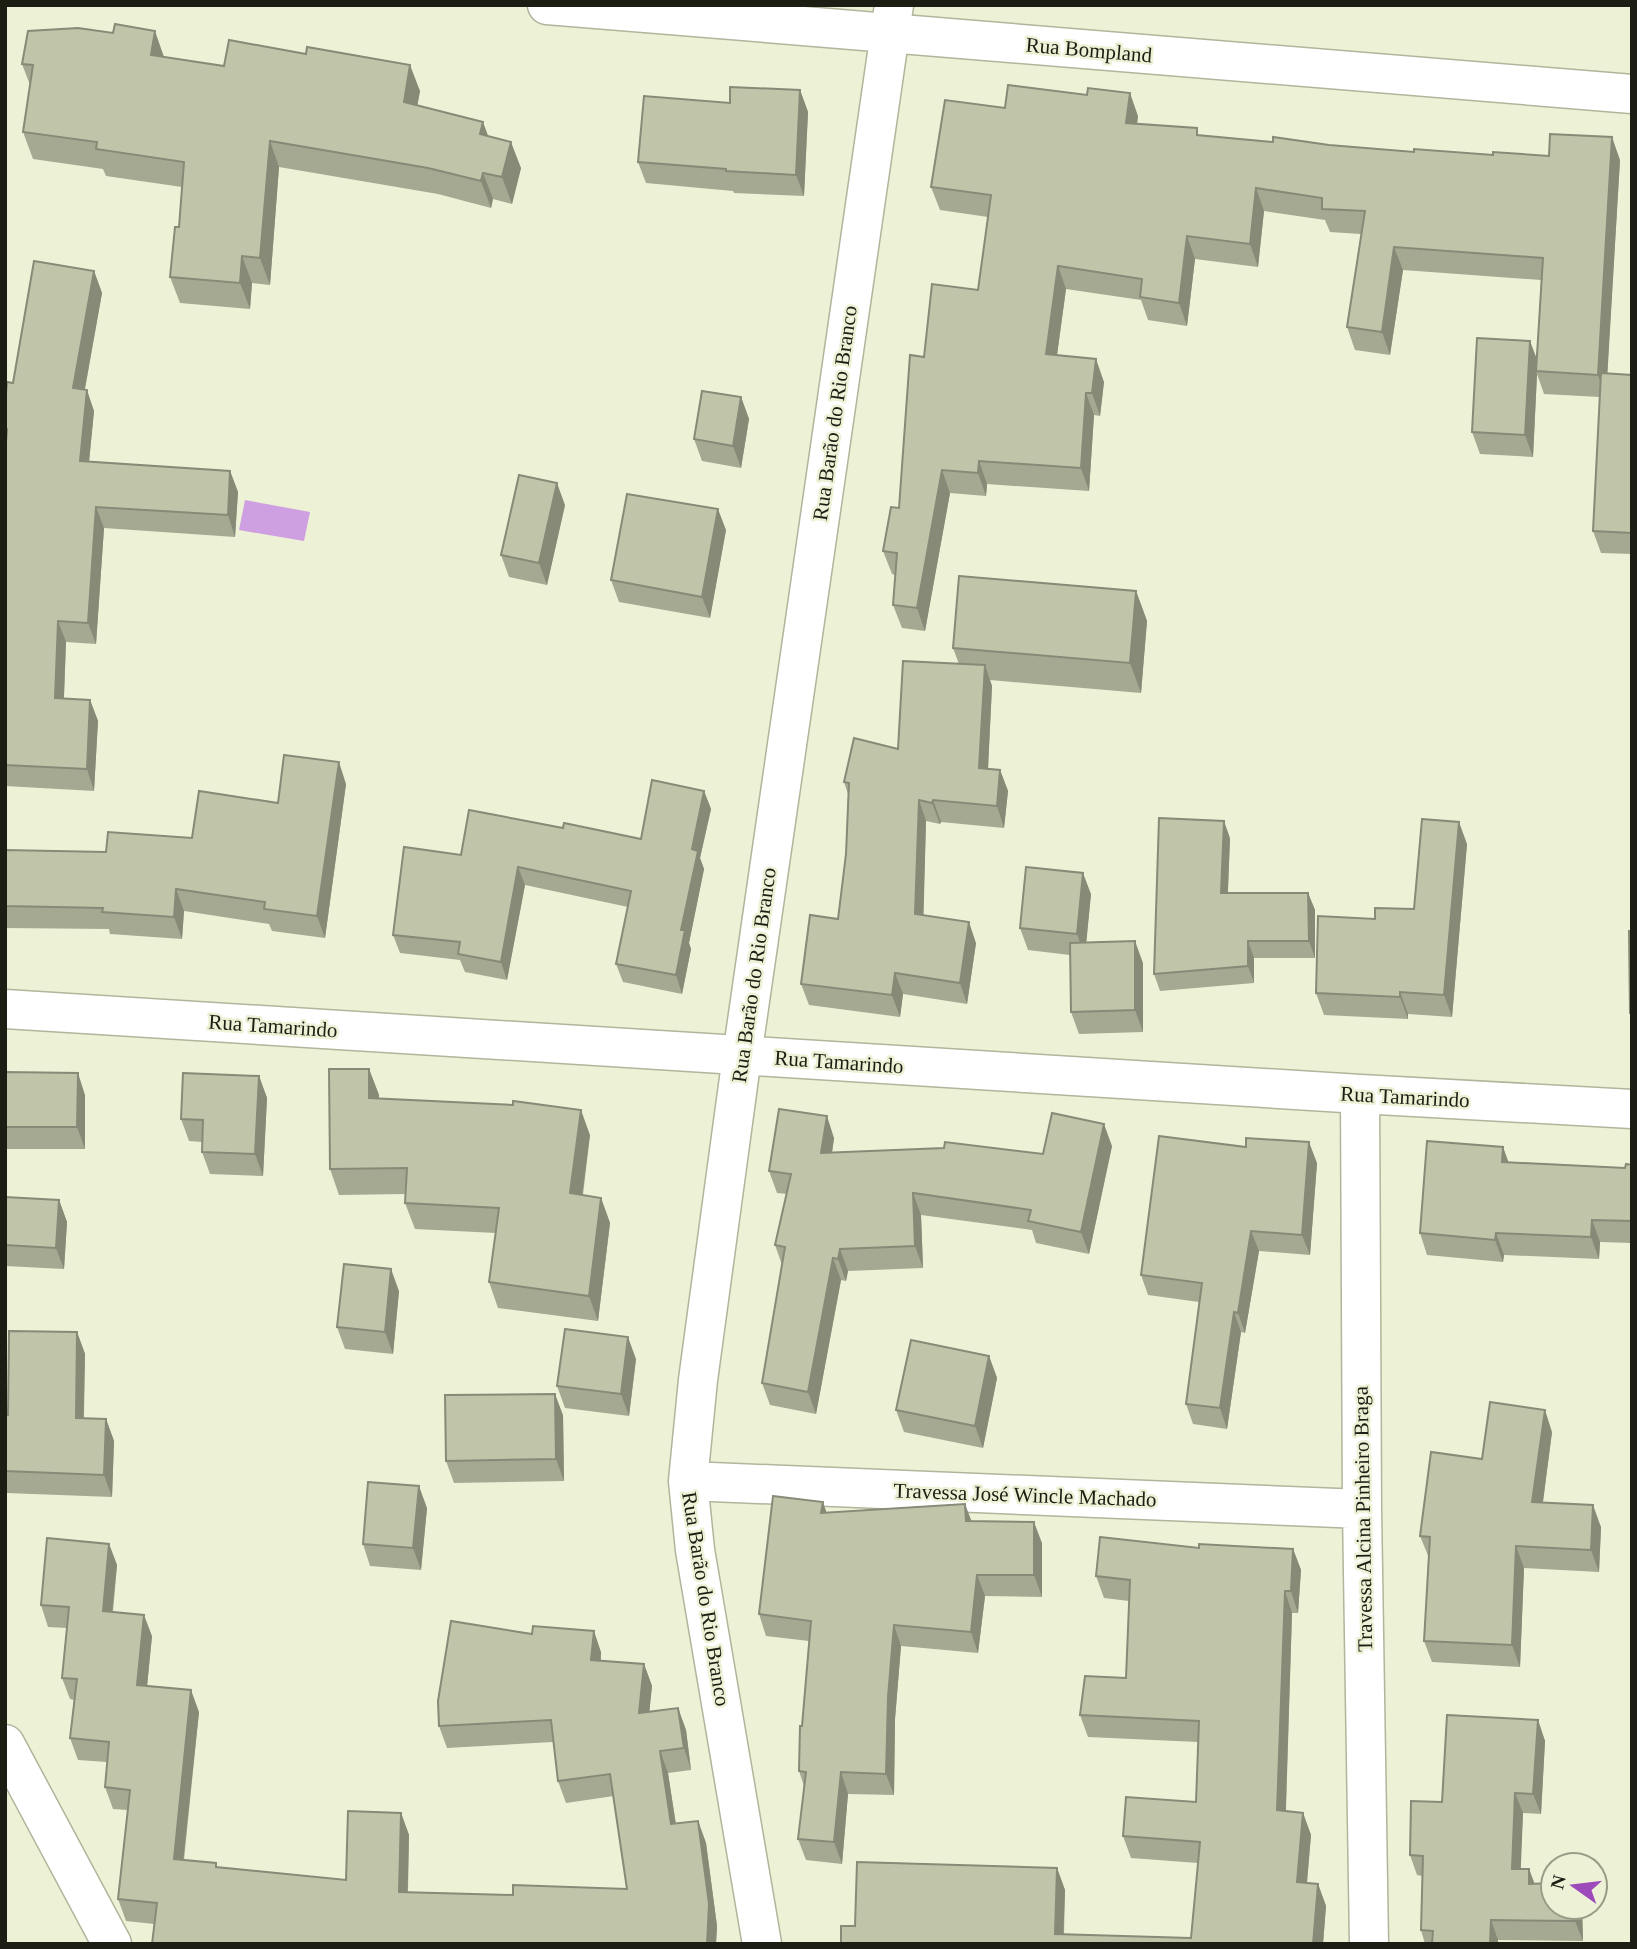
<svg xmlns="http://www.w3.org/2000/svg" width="1637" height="1949" viewBox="0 0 1637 1949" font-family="'Times New Roman',serif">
  <rect width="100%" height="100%" fill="#edf2d6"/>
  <path fill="#cfa0e1" d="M245 500 310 512 304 541 239 530Z"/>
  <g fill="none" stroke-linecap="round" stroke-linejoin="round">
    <defs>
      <path id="minor" d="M547 5 1632 94
        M5 1009 1360 1094 1632 1109
        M1360 1094 1362 1509 1369 1944
        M688 1481 1362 1509
        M5 1744 112 1944
        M762 1944 695 1550 688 1481 698 1380 742 1056 894 5"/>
    </defs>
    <use href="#minor" stroke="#b0b59b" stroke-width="41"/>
    <use href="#minor" stroke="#fff" stroke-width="38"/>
  </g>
  <path fill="#a5a992" d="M164 57 224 66 420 91 417 106 488 136 521 168 512 204 493 199 491 208 438 194 279 167 270 285 252 283 250 309 180 303 170 277 179 227 182 187 106 176 103 169 33 159 23 132 30 85 22 64Z
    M800 90 808 112 804 196 734 193 733 191 646 183 638 162 730 103Z
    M1005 108 1138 116 1137 124 1200 135 1273 142 1414 152 1549 156 1620 160 1607 374 1632 375V554L1601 553 1593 531 1600 397 1544 394 1537 374 1533 457 1480 454 1472 432 1537 360 1541 280 1403 270 1390 355 1355 350 1347 327 1361 234 1330 232 1325 220 1264 211 1258 267 1195 259 1187 326 1148 320 1141 300 1066 289 1057 355 1104 382 1100 416 1094 415 1089 491 987 484 986 496 950 493 925 631 902 628 893 605 895 575 892 574 883 551 899 508 924 357 978 290 988 217 940 210 931 187Z
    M94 271 102 293 85 389 94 411 89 462 230 471 238 492 235 537 104 528 96 644 66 642 64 698 90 700 98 721 94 791 5 786V456L7 438 5 435V404L13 383Z
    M741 397 749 419 741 468 702 461 694 439Z
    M565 505 547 585 509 577 501 555Z
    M726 530 710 618 619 602 611 580Z
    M1136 591 1147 621 1141 693 990 680 992 686 988 769 1000 770 1008 791 1004 828 941 822 940 824 926 821 923 915 976 943 967 1004 903 994 900 1017 809 1005 801 984 838 919 846 854 848 794 844 782 898 749 959 664 953 648Z
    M346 784 325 938 272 931 269 924 184 911 182 939 110 934 109 929 5 928V850L106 852 192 838 278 803Z
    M704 791 711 809 700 858 704 869 689 943 691 949 682 994 623 982 616 964 628 907 525 885 507 980 465 972 460 960 400 953 393 935 461 855 563 828 641 839Z
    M1230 838 1228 893H1308L1315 910V958H1254V983L1160 991 1154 974Z
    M1467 844 1452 1017 1408 1014V1019L1324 1015 1316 993 1375 919 1414 909Z
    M1091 894 1086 942 1143 963V1032L1079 1034 1071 1012 1070 955 1028 950 1020 928Z
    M369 1069 379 1095V1099L590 1135 583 1195 601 1198 610 1223 598 1321 498 1308 489 1282 496 1233 415 1229 405 1203 406 1194 339 1195 330 1169Z
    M5 1072 85 1095V1149H5Z
    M259 1076 267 1098 263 1176 210 1174 202 1152V1142L189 1141 181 1119Z
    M834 1138 832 1152 1043 1154 1112 1146 1089 1254 1036 1243 1032 1230 921 1215 923 1268 848 1271 846 1281 841 1280 816 1414 770 1405 762 1383 782 1265 775 1245 787 1194 777 1193 769 1171Z
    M1503 1147 1508 1162 1625 1168 1632 1165V1243L1600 1242 1599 1259 1504 1255 1503 1262 1427 1255 1420 1233Z
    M1317 1163 1310 1255 1259 1251 1245 1333 1241 1332 1227 1429 1193 1424 1186 1404 1199 1302 1148 1295 1141 1275Z
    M5 1197 59 1200 67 1222 64 1269 5 1266Z
    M399 1291 393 1354 345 1349 337 1327Z
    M77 1332 85 1354 84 1418 106 1419 114 1441 112 1497 6 1493 5 1415H8Z
    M989 1356 997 1378 983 1448 904 1432 896 1410Z
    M636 1359 629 1416 565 1408 557 1386Z
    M563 1415 564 1481 454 1483 446 1461Z
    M1552 1432 1543 1502 1601 1527 1599 1572 1524 1568 1520 1667 1432 1662 1424 1641 1429 1558 1420 1536 1482 1459Z
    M823 1502 826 1512 972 1521 1042 1543V1597L985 1596 978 1653 901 1646 895 1719 894 1795 848 1794 842 1864 806 1860 798 1839 804 1786 799 1771 809 1641 766 1636 759 1614Z
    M427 1508 421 1570 370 1566 363 1544Z
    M1100 1537 1199 1548V1544L1293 1549 1301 1570 1298 1613H1292L1286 1811 1303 1813 1311 1835 1307 1883 1318 1884 1326 1906 1323 1944H841V1926H855L857 1862 1057 1868 1065 1890 1064 1935 1191 1938 1198 1863 1131 1858 1123 1836 1126 1797 1196 1802 1198 1742 1088 1737 1080 1715 1085 1676 1126 1678 1129 1601 1104 1598 1096 1576Z
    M109 1544 117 1565 113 1612 152 1636 147 1686 199 1712 184 1860 218 1868 346 1880 401 1813 409 1835 408 1893 513 1895 627 1889 614 1796 566 1803 558 1781 553 1742 447 1748 439 1726 601 1652V1661L644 1664 652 1686 649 1712 678 1708 686 1730 691 1770 668 1773 676 1824 698 1821 706 1843 717 1926 716 1944H152L154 1924 126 1921 118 1899 128 1810 113 1809 105 1787 107 1762 78 1760 70 1738 74 1700 70 1699 62 1678 67 1628 48 1627 41 1605Z
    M1538 1720 1545 1741 1541 1814 1523 1813 1520 1869H1529L1535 1884 1553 1907H1582L1583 1941 1498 1940V1944H1425L1421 1930 1422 1876 1417 1875 1410 1855 1442 1802Z"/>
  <path fill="#868a77" d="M155 31 164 57 151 55Z
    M410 65 420 91 413 129 404 102Z
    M800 90 808 112 804 196 796 175Z
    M1130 93 1138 116 1134 146 1126 123Z
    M483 122 493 149 480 134Z
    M1612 137 1620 160 1606 398 1598 375Z
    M270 141 279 167 270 285 260 258Z
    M511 142 521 168 512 204 502 177Z
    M483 173 493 199 491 208 481 181Z
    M1256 188 1264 211 1258 267 1250 244Z
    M1187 236 1195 259 1187 326 1179 303Z
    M1394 247 1403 270 1390 355 1382 332Z
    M242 256 252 283 250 309 240 283Z
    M1058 266 1066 289 1054 377 1046 354Z
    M94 271 102 293 81 410 73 388Z
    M1530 341 1538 362 1536 371 1537 374 1533 457 1525 435Z
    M1096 359 1104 382 1100 416 1092 393Z
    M87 390 94 411 87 482 80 461Z
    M1086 393 1094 415 1089 491 1081 468Z
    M741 397 749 419 741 468 733 446Z
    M979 461 987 484 986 496 978 473Z
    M942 470 950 493 925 631 917 608Z
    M230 471 238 492 235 537 228 515Z
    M557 483 565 505 547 585 539 563Z
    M96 507 104 528 96 644 88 623Z
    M718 509 726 530 710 618 702 597Z
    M1136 591 1147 621 1141 693 1130 663Z
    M58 621 66 642 63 719 55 698Z
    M985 665 992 686 987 789 979 768Z
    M90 700 98 721 94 791 87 769Z
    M339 762 346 784 325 938 317 916Z
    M1000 770 1008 791 1004 828 997 806Z
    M704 791 711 809 700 858 704 869 689 943 691 949 682 994 676 975 692 849Z
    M919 800 926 821 923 936 915 914Z
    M933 800 941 822 940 824 932 803Z
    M1224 821 1230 838 1227 910 1221 893Z
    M1459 822 1467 844 1452 1017 1444 995Z
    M518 867 525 885 507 980 501 962Z
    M1083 873 1091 894 1085 956 1077 934Z
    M176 889 184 911 182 939 174 917Z
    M1308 893 1315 910V958L1309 941Z
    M969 922 976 943 967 1004 960 983Z
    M1135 941 1143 963V1032L1135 1010Z
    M1248 941 1254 958V983L1248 966Z
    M895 973 903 994 900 1017 892 995Z
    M1400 992 1408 1014V1019L1400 997Z
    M369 1069 379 1095 378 1124 369 1098Z
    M78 1073 85 1095V1149L77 1127Z
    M259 1076 267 1098 263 1176 255 1154Z
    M581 1110 590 1135 579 1219 570 1193Z
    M827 1116 834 1138 829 1175 821 1153Z
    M1104 1124 1112 1146 1089 1254 1081 1232Z
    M1309 1142 1317 1163 1310 1255 1302 1235Z
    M1503 1147 1511 1169 1502 1162Z
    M913 1193 921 1215 923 1268 915 1246Z
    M601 1198 610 1223 598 1321 589 1296Z
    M59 1200 67 1222 64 1269 56 1248Z
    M1592 1220 1600 1242 1599 1259 1591 1237Z
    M1251 1231 1259 1251 1245 1333 1238 1313Z
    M1496 1233 1504 1255 1503 1262 1495 1240Z
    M840 1249 848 1271 846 1281 838 1259Z
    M833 1258 841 1280 816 1414 808 1392Z
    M391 1269 399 1291 393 1354 385 1332Z
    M1234 1312 1241 1332 1227 1429 1220 1408Z
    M77 1332 85 1354 83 1440 76 1418Z
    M628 1337 636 1359 629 1416 621 1394Z
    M989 1356 997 1378 983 1448 975 1426Z
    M555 1394 563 1415 564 1481 556 1459Z
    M1545 1410 1552 1432 1540 1524 1532 1502Z
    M106 1419 114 1441 112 1497 104 1475Z
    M419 1486 427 1508 421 1570 413 1548Z
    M823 1502 830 1523 821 1513Z
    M965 1504 973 1525 966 1521Z
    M1593 1505 1601 1527 1599 1572 1591 1550Z
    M1034 1522 1042 1543V1597L1034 1575Z
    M109 1544 117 1565 110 1633 103 1611Z
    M1516 1546 1524 1568 1520 1667 1512 1645Z
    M1293 1549 1301 1570 1298 1613 1291 1591Z
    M977 1575 985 1596 978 1653 971 1632Z
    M1285 1591 1292 1613 1285 1832 1277 1810Z
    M144 1615 152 1636 145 1707 137 1685Z
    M894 1625 901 1646 895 1719 894 1795 886 1774 888 1697Z
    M594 1631 601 1652 599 1682 591 1660Z
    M644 1664 652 1686 647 1735 639 1713Z
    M191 1690 199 1712 181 1881 174 1859Z
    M678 1708 686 1730 691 1770 684 1748Z
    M1538 1720 1545 1741 1541 1814 1533 1794Z
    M660 1751 668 1773 679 1846 671 1824Z
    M841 1772 848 1794 842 1864 834 1842Z
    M1515 1793 1523 1813 1520 1889 1512 1869Z
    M401 1813 409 1835 407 1914 399 1892Z
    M1303 1813 1311 1835 1305 1904 1297 1882Z
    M698 1821 706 1843 717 1926 716 1944H707Z
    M1057 1868 1065 1890 1063 1944 1055 1934Z
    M1529 1869 1536 1889 1529 1884Z
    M1318 1884 1326 1906 1323 1944H1313Z
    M1575 1907H1582L1583 1941 1575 1921Z
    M1491 1920 1498 1940V1944H1490Z"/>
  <path fill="#c0c5aa" stroke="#868a77" stroke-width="2" d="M115 24 155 31 151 55 224 66 229 40 306 54 307 47 410 65 404 102 483 122 480 134 511 142 502 177 483 173 481 181 428 168 270 141 260 258 242 256 240 283 170 277 175 227H179L184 162 96 149 97 142 23 132 33 65 22 64 28 31 78 28 113 33Z
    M1008 85 1087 95 1088 88 1130 93 1126 123 1197 128V135L1273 142V137L1329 145 1414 152V149L1493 155V152L1549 156 1550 134 1612 137 1598 375 1536 371 1543 258 1394 247 1382 332 1347 327 1365 211 1322 209V198L1256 188 1250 244 1187 236 1179 303 1140 297 1142 279 1058 266 1046 354 1096 359 1092 393H1086L1081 468 979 461 978 473 942 470 917 608 893 605 897 553 883 551 891 507 899 508 910 355 924 357 932 284 978 290 991 195 931 187 945 100 1005 108Z
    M730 87 800 90 796 175 726 171V169L638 162 644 96 730 103Z
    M34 261 94 271 73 388 87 390 80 461 230 471 228 515 96 507 88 623 58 621 55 698 90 700 87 769 5 765V456L7 429 5 428V404L7 382 13 383Z
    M1477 338 1530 341 1525 435 1472 432Z
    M1601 373 1632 375V533L1593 531Z
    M702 391 741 397 733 446 694 439Z
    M519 475 557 483 539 563 501 555Z
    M627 494 718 509 702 597 611 580Z
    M959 576 1136 591 1130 663 953 648Z
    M903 661 985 665 979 768 1000 770 997 806 933 800 932 803 919 800 915 914 969 922 960 983 895 973 892 995 801 984 810 915 838 919 846 854 849 783 844 782 854 738 898 749Z
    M284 755 339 762 317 916 264 909 265 902 176 889 174 917 102 912 103 908 5 906V850L106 852 108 832 192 838 199 791 278 803Z
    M652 780 704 791 692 849 698 851 681 930H685L676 975 616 964 631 891 518 867 501 962 458 954 460 942 393 935 404 847 461 855 469 810 563 828 564 823 641 839Z
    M1159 818 1224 821 1221 893H1308L1309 941H1248V966L1154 974Z
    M1422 819 1459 822 1444 995 1400 992V997L1316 993 1318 916 1375 919V908L1414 909Z
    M1026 867 1083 873 1077 934 1020 928Z
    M1629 931H1632V1013H1630Z
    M1135 941V1010L1071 1012 1070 943Z
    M329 1069H369V1098L513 1105V1101L581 1110 570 1193 601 1198 589 1296 489 1282 499 1208 405 1203 407 1168 330 1169Z
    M5 1072 78 1073 77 1127H5Z
    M183 1073 259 1076 255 1154 202 1152 203 1120 181 1119Z
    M779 1109 827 1116 821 1153 944 1148 945 1142 1043 1154 1052 1113 1104 1124 1081 1232 1028 1221 1031 1210 913 1193 915 1246 840 1249 838 1259 833 1258 808 1392 762 1383 785 1247 775 1245 791 1174 769 1171Z
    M1159 1136 1246 1147V1138L1309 1142 1302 1235 1251 1231 1238 1313 1234 1312 1220 1408 1186 1404 1202 1283 1141 1275Z
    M1427 1141 1503 1147 1502 1162 1625 1168 1626 1164 1632 1165V1221L1592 1220 1591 1237 1496 1233 1495 1240 1420 1233Z
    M5 1197 59 1200 56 1248 5 1245Z
    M344 1264 391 1269 385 1332 337 1327Z
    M565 1329 628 1337 621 1394 557 1386Z
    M9 1331 77 1332 76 1418 106 1419 104 1475 5 1471V1415H8Z
    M911 1340 989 1356 975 1426 896 1410Z
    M555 1394 556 1459 446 1461 445 1395Z
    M1490 1402 1545 1410 1532 1502 1593 1505 1591 1550 1516 1546 1512 1645 1424 1641 1430 1537 1420 1536 1431 1452 1482 1459Z
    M368 1482 419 1486 413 1548 363 1544Z
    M773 1496 823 1502 821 1513 965 1504 966 1521 1034 1522V1575H977L971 1632 894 1625 888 1697 886 1774 841 1772 834 1842 798 1839 806 1772 799 1771 800 1726H802L811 1621 759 1614Z
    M1100 1537 1199 1548V1544L1293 1549 1291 1591H1285L1277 1810 1303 1813 1297 1882 1318 1884 1313 1944H841V1926H855L857 1862 1057 1868 1055 1934 1191 1938 1200 1842 1123 1836 1126 1797 1196 1802 1199 1721 1080 1715 1085 1676 1126 1678 1130 1580 1096 1576Z
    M47 1538 109 1544 103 1611 144 1615 137 1685 191 1690 174 1859 216 1863V1867L346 1880 348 1811 401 1813 399 1892 513 1895V1885L627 1889 610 1774 558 1781 551 1720 439 1726 438 1701 451 1621 532 1634 533 1626 594 1631 591 1660 644 1664 639 1713 678 1708 684 1748 660 1751 671 1824 698 1821 709 1904 707 1944H152L157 1903 118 1899 130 1790 105 1787 109 1742 70 1738 77 1679 62 1678 69 1607 41 1605Z
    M1447 1715 1538 1720 1533 1794 1515 1793 1512 1869H1529V1884L1553 1883V1907H1575V1921L1491 1920 1490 1944H1432L1433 1931 1421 1930 1423 1856 1410 1855 1411 1801 1442 1802Z"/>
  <g text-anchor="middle" stroke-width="5" stroke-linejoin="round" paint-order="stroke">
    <g font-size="21" fill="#1c1e14" stroke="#edf2d6">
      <text transform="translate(1089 50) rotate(5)" y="7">Rua Bompland</text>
      <text transform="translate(835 413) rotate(-82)" y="7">Rua Barão do Rio Branco</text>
      <text transform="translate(754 975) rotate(-82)" y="7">Rua Barão do Rio Branco</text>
      <text transform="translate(273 1026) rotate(4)" y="7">Rua Tamarindo</text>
      <text transform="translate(839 1062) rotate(4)" y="7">Rua Tamarindo</text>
      <text transform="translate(1405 1097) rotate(3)" y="7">Rua Tamarindo</text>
      <text transform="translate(1025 1495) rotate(2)" y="7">Travessa José Wincle Machado</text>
      <text transform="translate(1363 1519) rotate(-91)" y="7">Travessa Alcina Pinheiro Braga</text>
      <text transform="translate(706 1599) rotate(81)" y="7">Rua Barão do Rio Branco</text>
    </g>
  </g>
  <rect width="1637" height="1949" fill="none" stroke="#1c1e14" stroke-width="14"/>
  <g transform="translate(1574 1886) rotate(284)"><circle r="33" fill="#edf2d6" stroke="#999d88" stroke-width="2"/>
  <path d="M0-5L12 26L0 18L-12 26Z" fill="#9d4aba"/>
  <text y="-10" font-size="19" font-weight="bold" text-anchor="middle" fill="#1c1e14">N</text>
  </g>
</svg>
